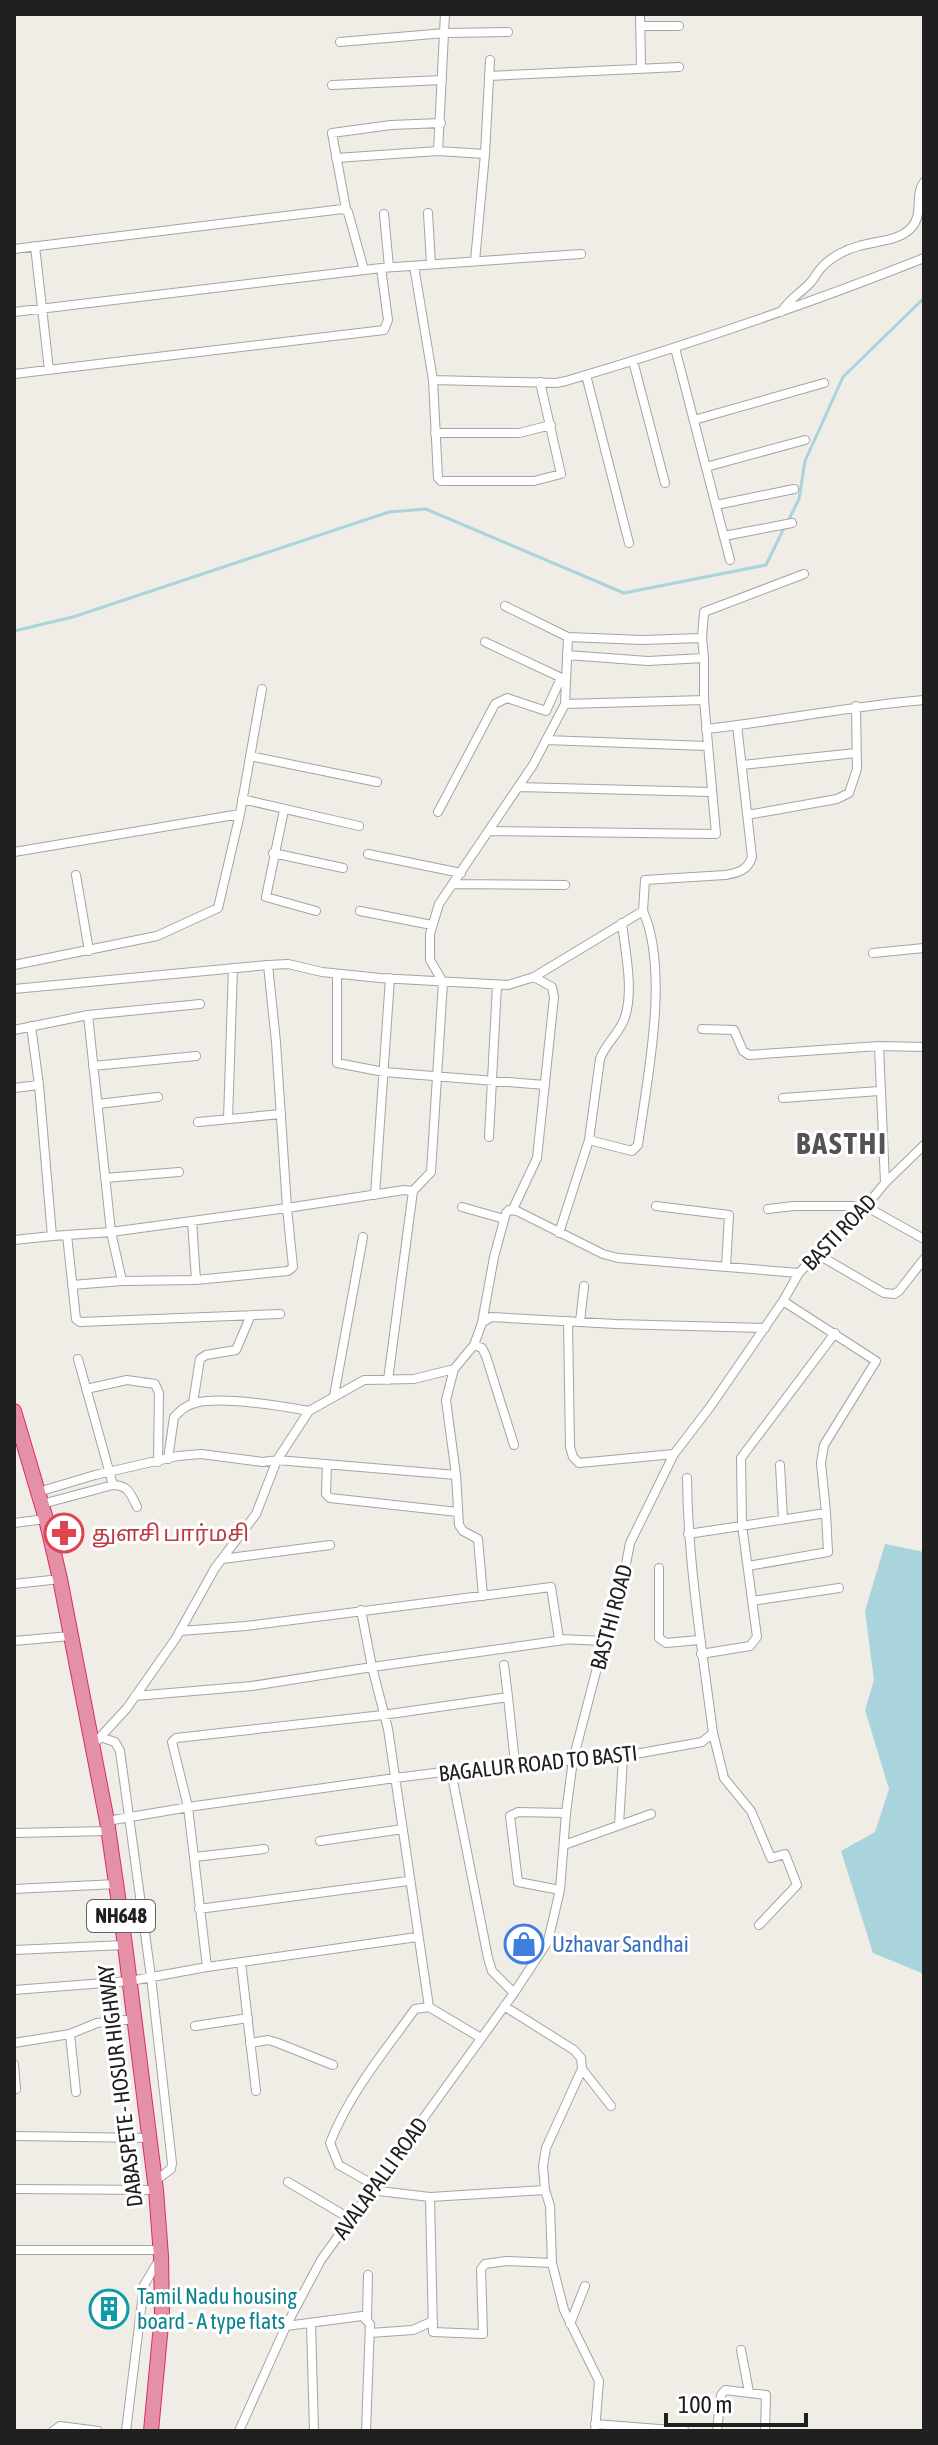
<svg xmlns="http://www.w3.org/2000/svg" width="938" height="2445" viewBox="0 0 938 2445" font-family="'Asap Condensed','Noto Sans Tamil',sans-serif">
  <rect width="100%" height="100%" fill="#f0ece6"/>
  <path fill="#a9d4dc" d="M885 1544 924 1552V1974L873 1953 841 1851 875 1832 889 1789 865 1710 874 1680 865 1611Z"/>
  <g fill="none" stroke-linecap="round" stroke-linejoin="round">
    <path stroke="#a9d4dc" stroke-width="3" d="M788 521 799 499 805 461 843 377 924 298
      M14 631 73 617 389 512 426 509 624 593 766 565 784 528"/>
    <defs>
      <path id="street" d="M640 14 641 67
        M640 26H679
        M340 42 445 33 508 32
        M489 76 679 67
        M332 85 442 80
        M438 151 445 14
        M336 158 438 151 485 154
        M346 209 332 133 391 125 441 123
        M428 213 431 264
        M384 214 389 267
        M35 246 49 370
        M14 249 343 209 348 212 364 270
        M475 261 485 154 490 60
        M414 266 433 380 438 478 441 481H534L561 474 540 382
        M14 312 381 268 581 254
        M781 312C792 296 800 294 811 282 815 277 818 271 822 267 831 257 847 249 859 246 876 241 899 241 911 228 924 215 914 195 924 182
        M675 348 730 560
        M633 361 665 483
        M14 374 384 330 388 320 381 268
        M586 375 629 543
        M433 380 556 383 566 381C687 345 806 305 924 258
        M694 420 824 383
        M435 433H519L551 425
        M706 467 805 440
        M716 505 794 489
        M724 536 792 523
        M505 606 568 637
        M485 642 564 679
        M567 655 648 661 704 658 702 638
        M565 704 704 700V658
        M706 729C779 721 851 706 924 700
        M546 740 707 746
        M250 756 377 782
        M742 765 856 753
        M518 787 711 792
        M242 799 359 826
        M284 810 266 897 316 911
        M438 812 495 704 507 698 546 711 561 678
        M747 815 837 799 849 793 857 769 856 706
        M489 831 716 834 704 700
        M14 852 240 814
        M273 853 343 868
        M368 854 461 873
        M76 875 89 951
        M453 884 565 885
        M360 911 432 925
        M873 953 924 948
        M14 965 157 936 218 908 240 814 262 689
        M268 965 288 964 322 972 380 978 508 985 534 977 643 911 645 880 725 875C738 873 748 870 752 857L737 725
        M337 974V1063L384 1072 545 1085
        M14 989 268 965 276 1042 287 1208 111 1232 52 1236 39 1085 14 1088
        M88 1015 200 1004
        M31 1026 39 1085
        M702 1029 734 1030 743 1051 749 1055 879 1046 924 1047
        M14 1030 88 1015 111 1232 122 1281 196 1280 288 1271 293 1267 287 1208 404 1190 413 1191
        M879 1046 885 1183
        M93 1066 196 1056
        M783 1098 879 1091
        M98 1104 158 1097
        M228 1119 233 968
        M198 1122 281 1114
        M489 1137 497 985
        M589 1140 632 1151 638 1145C647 1080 670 971 643 911
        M105 1178 179 1172
        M375 1195 390 978
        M656 1206 729 1215 726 1267
        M462 1207 504 1219
        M513 1209 537 1158 554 997 552 987 534 977
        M768 1209 794 1206H865L924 1239
        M192 1221 196 1280
        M559 1233 589 1140 600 1059C605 1044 620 1033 625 1017 634 989 625 951 622 923
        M67 1235 76 1319 80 1322 280 1314
        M14 1240 52 1236
        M817 1254 884 1293 894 1294 899 1291 924 1259
        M72 1285 122 1281
        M568 1321 570 1447 573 1457 579 1463 674 1454
        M580 1322 584 1286
        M482 1323 494 1257 506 1213 509 1210 517 1211 603 1254 618 1258 799 1273
        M474 1345 482 1348 486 1356 514 1445
        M78 1359 113 1485
        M388 1380 413 1191 431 1172 443 982 430 960V934L439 904 533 765 565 704 568 637 642 640 702 638 704 612 804 574
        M86 1389 127 1380 155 1384 159 1393 158 1462
        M334 1396 363 1237
        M193 1403 200 1359 206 1355 236 1350 251 1315
        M168 1459 174 1417C180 1411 186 1405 195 1403 220 1396 282 1406 309 1411
        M327 1464 326 1494 330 1498 458 1512
        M780 1465 783 1519
        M456 1475 459 1525 463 1531 478 1539 483 1596
        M38 1492 95 1475 178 1456 201 1454 263 1462 277 1460 456 1475 446 1400 454 1369 474 1345 482 1323 491 1317 616 1324 765 1328
        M42 1504 113 1485C128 1485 131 1494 137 1507
        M14 1523 46 1519
        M688 1534 826 1513 821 1463 824 1445 876 1361 783 1301
        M222 1559 330 1545
        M748 1566 828 1552 826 1513
        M659 1568V1638L666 1643 699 1640
        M14 1584 60 1579
        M752 1601 839 1588
        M180 1631 246 1626 551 1587 559 1639 604 1641
        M14 1641 70 1636
        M701 1654 750 1646 757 1637 742 1525 741 1458 835 1333
        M504 1665 508 1697
        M135 1696 252 1686 372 1667 361 1610
        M713 1733 724 1778 751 1811 771 1858 785 1854 797 1885 759 1925
        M100 1737 115 1742 120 1751 151 1977 172 2163 171 2169 155 2181
        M92 1746 127 1708 176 1638 215 1568 256 1514 277 1460 309 1411 364 1380 414 1379 454 1369
        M451 1771 488 1958 492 1971 514 1993
        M107 1821 195 1806 395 1778 515 1763 613 1758 702 1742 713 1733C702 1648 688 1564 687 1478
        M619 1825 623 1757
        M14 1833 108 1831
        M320 1841 403 1829
        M564 1845 651 1814
        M195 1857 264 1849
        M14 1889 117 1884
        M560 1890 518 1882 510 1816 518 1812 566 1813
        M199 1909 408 1881
        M14 1950 125 1945
        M241 1962 256 2091
        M207 1967 188 1807 172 1742 176 1738 383 1715 508 1697 515 1763
        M14 1990 130 1981 207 1967 417 1937
        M504 2006 574 2050 581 2058 582 2069 546 2148 543 2166 545 2190
        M195 2026 248 2018
        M70 2034 76 2092
        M481 2038 429 2007 388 1729 372 1667 564 1640
        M14 2043 70 2034 97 2023 135 2019
        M250 2043 268 2040 278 2043 333 2065
        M14 2064 16 2089
        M582 2069 611 2106
        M14 2136 150 2138
        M288 2182 349 2218
        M374 2185 339 2165 330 2143C349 2094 384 2052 415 2009L429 2007
        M14 2189 156 2190
        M370 2190 430 2197
        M14 2250H161
        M552 2263 550 2206 545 2190 430 2197 433 2332 483 2334 481 2269 485 2264 506 2261 552 2263 564 2310 599 2381 595 2431
        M367 2318 368 2275
        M311 2323 314 2431
        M570 2324 585 2286
        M286 2326 362 2316 370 2324 366 2431
        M370 2333 413 2330 433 2321
        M741 2350 749 2392
        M595 2424 685 2431
        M53 2431 60 2426 98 2431
        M126 2431 144 2285 159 2260
        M239 2431 286 2326 321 2260 514 1993 548 1941 560 1890 566 1813 573 1760 604 1641 618 1606 630 1543 674 1454 710 1407 783 1301 799 1273 823 1248 843 1234 885 1183 924 1145
        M717 2431 721 2395 725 2390 766 2395 765 2431"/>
      <path id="highway" d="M14 1411 46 1519 60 1579 107 1821 125 1945 156 2190 161 2256 162 2314 151 2431"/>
    </defs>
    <use href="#street" stroke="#a4a4a4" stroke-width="10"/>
    <use href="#highway" stroke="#d52d72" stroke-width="16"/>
    <use href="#street" stroke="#fff" stroke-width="8"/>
    <use href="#highway" stroke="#e491a6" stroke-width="14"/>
  </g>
  <defs>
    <symbol id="pharmacy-ring" viewBox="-11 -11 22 22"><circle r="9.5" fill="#fff" stroke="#e0444e" stroke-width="1.5"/><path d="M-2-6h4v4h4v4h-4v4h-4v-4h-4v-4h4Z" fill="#e0444e"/></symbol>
    <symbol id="shop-ring" viewBox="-11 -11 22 22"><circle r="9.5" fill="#fff" stroke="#3f7fe0" stroke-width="1.5"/><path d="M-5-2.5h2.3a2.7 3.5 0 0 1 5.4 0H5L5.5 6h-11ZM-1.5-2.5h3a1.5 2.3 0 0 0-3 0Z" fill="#3f7fe0"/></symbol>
    <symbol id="building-ring" viewBox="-11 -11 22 22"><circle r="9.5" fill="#fff" stroke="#0f9aa8" stroke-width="1.5"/><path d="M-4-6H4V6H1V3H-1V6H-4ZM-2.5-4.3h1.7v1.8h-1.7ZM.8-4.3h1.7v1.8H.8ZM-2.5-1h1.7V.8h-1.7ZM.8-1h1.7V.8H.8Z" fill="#0f9aa8"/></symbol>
  </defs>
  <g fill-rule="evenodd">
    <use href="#pharmacy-ring" x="42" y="1511" width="44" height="44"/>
    <use href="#shop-ring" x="502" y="1922" width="44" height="44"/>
    <use href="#building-ring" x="87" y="2287" width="44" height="44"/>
  </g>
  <g text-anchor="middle" stroke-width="6" stroke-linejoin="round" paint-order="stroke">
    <rect fill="#fff" stroke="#636363" stroke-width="2" x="87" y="1900" width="68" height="32" rx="6"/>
    <g font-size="20" font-weight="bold" fill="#202020">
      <text x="121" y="1923">NH648</text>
    </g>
    <g font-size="22" fill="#202020" stroke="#fff">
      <text transform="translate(839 1232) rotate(-46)" y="8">BASTI ROAD</text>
      <text transform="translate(611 1617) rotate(-75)" y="8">BASTHI ROAD</text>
      <text transform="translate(538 1763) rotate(-6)" y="8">BAGALUR ROAD TO BASTI</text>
      <text transform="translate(120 2086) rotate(-97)" y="8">DABASPETE - HOSUR HIGHWAY</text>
      <text transform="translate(380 2178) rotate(-54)" y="8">AVALAPALLI ROAD</text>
    </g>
    <g font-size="22" fill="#be3a42" stroke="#fff" text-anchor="start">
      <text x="92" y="1541">துளசி பார்மசி</text>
    </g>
    <g font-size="22" fill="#366cbe" stroke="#fff" text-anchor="start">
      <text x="552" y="1952">Uzhavar Sandhai</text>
    </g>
    <g font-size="22" fill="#0d838f" stroke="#fff" text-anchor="start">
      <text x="137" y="2304">Tamil Nadu housing<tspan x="137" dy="25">board - A type flats</tspan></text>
    </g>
    <g font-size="30" font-weight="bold" letter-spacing="2" fill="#535353" stroke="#fff">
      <text x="842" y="1154">BASTHI</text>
    </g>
  </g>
  <rect width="938" height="2445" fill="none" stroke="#202020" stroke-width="32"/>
  <path d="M666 2413v12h140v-12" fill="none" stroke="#202020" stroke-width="4"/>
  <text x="678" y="2413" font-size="24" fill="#202020" stroke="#ffffff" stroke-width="6" paint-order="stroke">100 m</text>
</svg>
